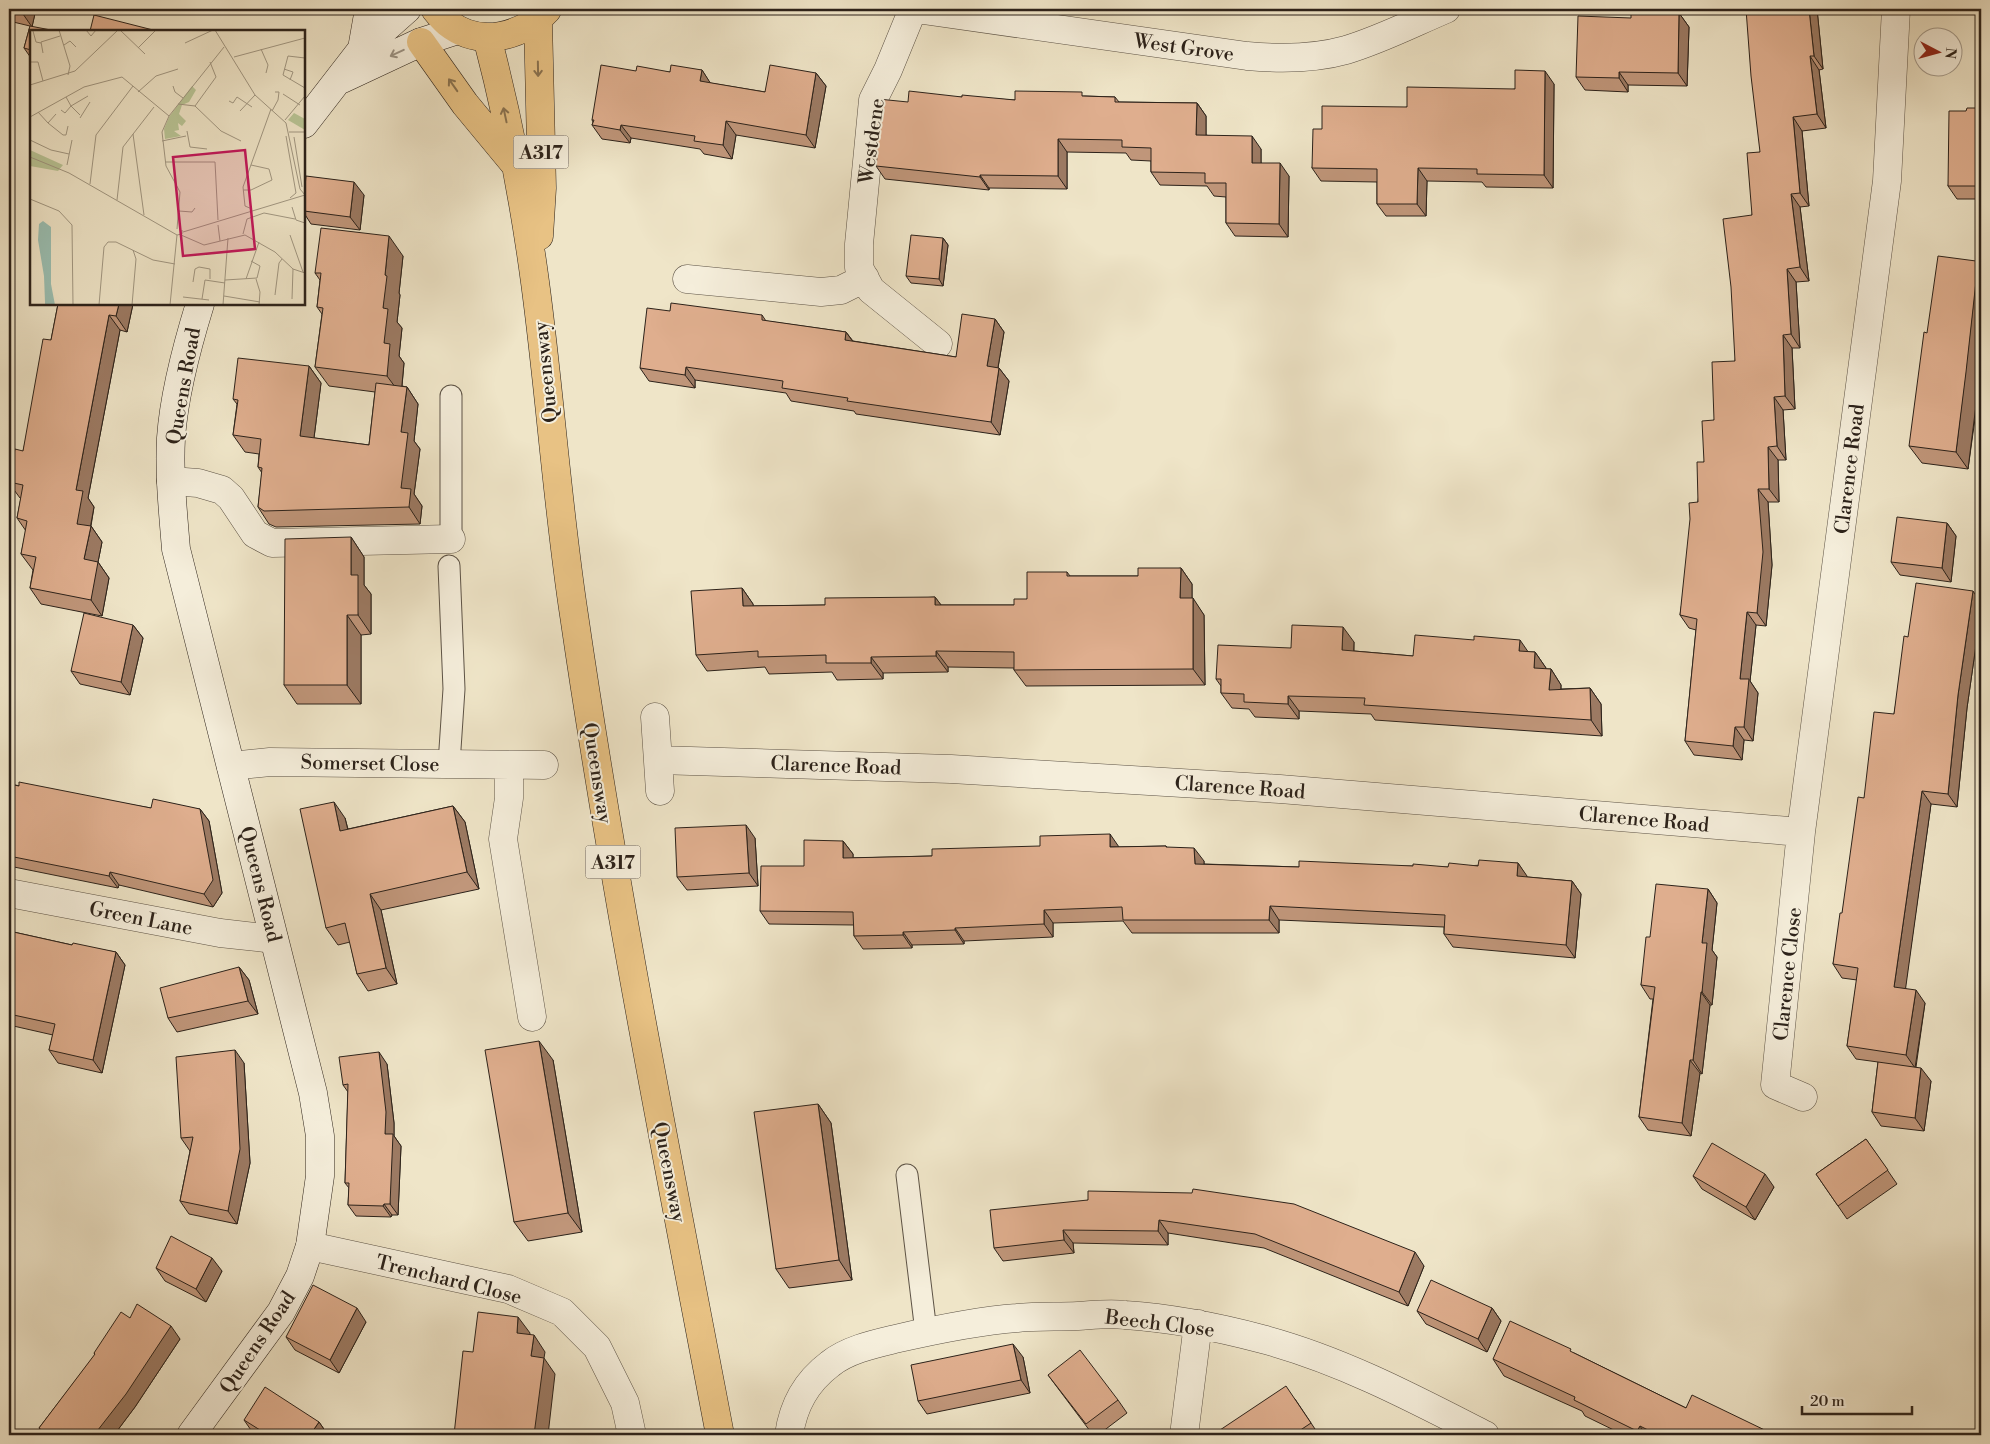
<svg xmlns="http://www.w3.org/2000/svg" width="1990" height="1444" viewBox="0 0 1990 1444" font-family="'Libre Bodoni',serif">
  <rect width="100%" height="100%" fill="#efe5c8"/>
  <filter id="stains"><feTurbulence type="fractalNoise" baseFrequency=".004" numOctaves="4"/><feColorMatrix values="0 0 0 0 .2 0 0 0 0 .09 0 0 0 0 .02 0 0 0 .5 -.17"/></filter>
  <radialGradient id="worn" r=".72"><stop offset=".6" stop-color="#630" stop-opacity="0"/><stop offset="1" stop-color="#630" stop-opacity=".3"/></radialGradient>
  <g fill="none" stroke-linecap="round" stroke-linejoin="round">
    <defs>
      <path id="lane" d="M451 396V539
        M449 764 454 689 449 566
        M907 1175 926 1332"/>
      <path id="street" d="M913 9 888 70 873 100 859 244V268L871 290 938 344
        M916 9 1247 56C1280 59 1314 59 1346 50 1380 40 1413 23 1446 9
        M687 279 821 292 841 290 865 278
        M171 481 198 483 222 490 231 498 255 534 272 543 451 539
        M655 717 660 791
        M658 760 951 769 1280 789 1801 832 1887 181 1896 9
        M509 765V798L503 839 532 1017
        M231 766 270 762 544 765
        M1801 832 1775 1085 1803 1097
        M9 893 220 933 274 939
        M310 1246 508 1289 562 1312 597 1347 625 1403 632 1435
        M789 1435C793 1406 806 1382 830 1364 847 1350 874 1344 895 1339 934 1330 976 1321 1017 1318 1037 1316 1058 1317 1078 1316 1094 1315 1110 1313 1125 1315 1171 1318 1217 1327 1262 1339 1341 1360 1413 1398 1485 1435
        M1184 1435 1198 1324"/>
      <path id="secondary" d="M362 49 369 9
        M342 79 421 42 458 30
        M304 124 362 49 407 9
        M191 1435 281 1312 300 1276 310 1246 320 1176V1136L313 1093 176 549C173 512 169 475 171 438 174 394 187 346 200 304"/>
      <path id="primary" d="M435 9C439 14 443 19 448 23 480 48 522 37 547 10
        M538 20 542 188 539 236
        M487 37C508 117 524 200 535 282 550 393 557 504 574 615 614 890 668 1162 720 1435
        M421 42 465 104 513 162"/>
    </defs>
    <use href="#lane" stroke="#5d5346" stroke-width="23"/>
    <use href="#street" stroke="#5d5346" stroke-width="29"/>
    <use href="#secondary" stroke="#2c221a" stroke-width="29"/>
    <use href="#primary" stroke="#2c221a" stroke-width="29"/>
    <use href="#lane" stroke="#f5eedb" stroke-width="21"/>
    <use href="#street" stroke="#f5eedb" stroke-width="28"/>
    <use href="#secondary" stroke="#f5eedb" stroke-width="28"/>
    <use href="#primary" stroke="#e8c284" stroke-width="28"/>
  </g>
  <path fill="#c0967a" stroke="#2c221a" d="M9 9H36L31 31V58L24 48 30 26 9 21Z
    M1817 9 1823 69 1819 70 1826 128 1802 131 1809 206 1800 207 1809 281 1796 282 1800 348H1792L1795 409 1783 410 1786 460H1778L1779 502H1768L1772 565 1766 626 1756 625 1750 681 1758 693 1753 741 1744 740 1742 760 1694 755 1685 741 1696 630 1689 628 1680 615 1704 462 1714 420 1735 361 1752 215 1760 152Z
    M1679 13 1689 27 1687 86 1628 85V92L1585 90 1576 77 1631 18Z
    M702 70 710 83 765 92 816 73 826 86 815 148 736 135 732 159 704 154 700 149 631 138 630 143 602 139 592 125 593 122 592 120 636 71 670 72Z
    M1554 84 1553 188 1486 187 1482 182 1427 181 1426 216H1386L1377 204V182L1321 181 1312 168 1322 129 1407 107 1515 89Z
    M1085 96 1115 97 1119 102 1197 103 1206 116V135L1261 149V163L1289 176 1288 237 1235 236 1226 223V197L1214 196 1207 186 1160 185 1151 172V161L1131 160 1126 153 1067 152V189L989 188V190L885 179 876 166V161L873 156 908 102 962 97 1015 100Z
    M1981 108V199H1957L1948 186 1966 111Z
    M364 195 360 230 311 224 304 213V197Z
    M943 238 948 245 943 286 911 283 906 276Z
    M403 256 399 293 400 295 397 322 402 328 399 356 404 363 402 386 407 387 418 404 414 441 420 449 414 494 422 506 420 524 276 527 269 524 258 507 262 473 258 467 259 454 245 452 233 435 237 404 233 399 309 366 321 383 314 438 369 445 375 392 329 386 315 367 322 314 317 307 320 280 315 273Z
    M58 304H133L127 332 120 330 88 498 94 507 91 526 102 542 98 562 109 578 102 616 41 604 30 588 33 570 21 554 26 531 17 518 21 498H20L9 483 23 451 51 340Z
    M762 315 766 321 846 332 853 341 956 357 995 319 1004 332 998 368H999L1009 381 1000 435 856 414 854 411 791 401 786 393 695 380V388L649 381 640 368Z
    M1979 390 1968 469 1922 463 1909 446Z
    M1947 523 1956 536 1951 582 1900 575 1891 562Z
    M351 537 364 557V585L371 594V634L361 635V704H297L284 685Z
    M1181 568 1192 584V598L1204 615 1205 685 1026 686 1014 670V668L948 667V672L883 673V679L837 680 832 672 769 674 765 667 707 671 696 655 742 588 753 604V606L825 605 935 597 941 605H1014L1027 599 1067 572 1070 576H1138Z
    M1981 603V610L1967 708 1957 807 1931 804 1905 988 1925 1003 1916 1067 1931 1081 1924 1131 1881 1126 1872 1112 1878 1062 1856 1059 1847 1046 1857 980 1842 978 1833 964 1864 798 1894 714 1908 637Z
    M133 625 143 638 130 695 80 684 71 671Z
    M1354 642V651L1413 656 1528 652H1535L1546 668V669H1551L1561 685V689L1590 688 1601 704 1602 736 1375 720 1371 714 1299 711V719L1255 717 1249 709 1232 708 1221 693V686L1216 679 1291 648Z
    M9 784 151 808 200 809 209 821 222 893 213 907 119 885 118 888 9 866Z
    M453 806 465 822 479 889 381 910 397 984 368 991 357 974 350 942 338 945 326 928 345 818 348 829Z
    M755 838 758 886 687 890 677 877Z
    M843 841 853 854V858L932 856 1119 847 1166 846 1168 848 1204 861V864L1299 867 1413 866 1448 867 1518 863 1527 877 1572 881 1581 894 1575 958 1453 947 1444 934V927L1279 920V933H1132L1123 921 1053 923V937L964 941V944L912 945V948L863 949 854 936V925L769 924 760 911 804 866Z
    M1708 889 1717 903 1712 950 1717 957 1712 1005H1710L1702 1074 1700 1073 1691 1136 1648 1130 1639 1117 1653 999H1650L1641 985 1650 937Z
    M9 931 72 945 116 952 125 965 102 1073 58 1063 49 1050 53 1035 9 1025Z
    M239 967 249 980 258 1014 177 1032 168 1018Z
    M553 1060 582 1232 528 1241 514 1222Z
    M244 1063 250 1163 237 1224 189 1214 180 1201 190 1151 181 1138Z
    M387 1064 394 1123V1136L401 1146 398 1215H392L391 1217 356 1216 348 1205 349 1188 345 1183 348 1092 343 1085Z
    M818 1104 831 1123 852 1280 789 1288 776 1269Z
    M1866 1139 1897 1184 1847 1219 1816 1174Z
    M1693 1176 1774 1187 1755 1220 1702 1189Z
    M1088 1200 1424 1266 1408 1306 1264 1248 1168 1233V1245L1073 1243 1074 1253 1003 1261 994 1248Z
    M156 1268 222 1271 206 1302 165 1281Z
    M1492 1308 1501 1321 1487 1352 1426 1324 1417 1311Z
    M130 1318 180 1339 135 1407 114 1435H44L39 1428 95 1355 94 1353Z
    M366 1322 339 1373 295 1350 286 1337Z
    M1574 1353 1686 1408 1775 1435H1624L1585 1416 1582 1411 1504 1376 1493 1359Z
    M1023 1357 1030 1393 927 1414 918 1401Z
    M1048 1375 1118 1400 1127 1413 1098 1435H1093Z
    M1295 1399 1319 1435H1219Z
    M244 1420 319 1422 328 1435H256L253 1433Z"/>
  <path fill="#9c7a63" stroke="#2c221a" d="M24 9H36L32 27 23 14Z
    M1809 9H1817L1823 69 1814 56Z
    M1679 13 1689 27 1687 86 1678 73Z
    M1810 56 1819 70 1826 128 1817 114Z
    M702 70 711 84 700 81Z
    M1545 71 1554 84 1553 188 1544 175Z
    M1619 72 1628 85V92L1619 78Z
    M816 73 826 86 815 148 806 135Z
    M1197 103 1206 116V148L1196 135Z
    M1793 117 1802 131 1809 206 1800 193Z
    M726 121 736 135 732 159 723 145Z
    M621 125 631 138 630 143 620 130Z
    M1252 136 1261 149V176L1252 163Z
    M1058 139 1067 152V189L1058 176Z
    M1280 163 1289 176 1288 237 1279 224Z
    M1418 168 1427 181 1426 216 1417 204Z
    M980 175 989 188V190L980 177Z
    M354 182 364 195 360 230 350 217Z
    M1791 194 1800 207 1809 281 1800 267Z
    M389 236 403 256 399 293 400 295 397 322 402 328 399 356 404 363 401 395 387 376 384 343 383 308 385 275Z
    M943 238 948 245 943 286 939 279Z
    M1978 263 1981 268V365L1968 469 1956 452Z
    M1787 269 1796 282 1800 348 1791 334Z
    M119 304H133L127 332 116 316Z
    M109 315 120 330 88 498 94 507 88 540 77 524 76 490Z
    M995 319 1004 332 996 379 987 366Z
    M846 332 856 346 845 340Z
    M1783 335 1792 348 1795 409 1785 396Z
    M309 366 321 383 312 453 300 436Z
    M686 367 695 380V388L685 375Z
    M999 368 1009 381 1000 435 991 422Z
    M407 387 418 404 414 441 420 449 414 494 422 506 420 524 409 507 401 488V432Z
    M1774 397 1783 410 1786 460 1777 446Z
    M1768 447 1778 460 1779 502 1769 489Z
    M1758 489 1768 502 1772 565 1766 626 1757 613Z
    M1947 523 1956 536 1951 582 1942 568Z
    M91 526 102 542 98 562 109 578 102 616 91 600 84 559Z
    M351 537 364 557V585L371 594V634L358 615 351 575Z
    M1181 568 1192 584V615L1180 598Z
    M742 588 753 604 755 623 743 606Z
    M1973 591 1981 603V610L1967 708 1957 807 1948 794 1958 695Z
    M935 597 947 613 935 605Z
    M1193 598 1204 615 1205 685 1193 669Z
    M1747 612 1756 625 1750 681 1758 693 1753 741 1744 727 1740 679Z
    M347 615 361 635V704L347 685Z
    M133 625 143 638 130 695 121 682Z
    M1343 627 1354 642 1353 665 1342 650Z
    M1520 640 1531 656 1519 651Z
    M936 651 948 667V672L936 656Z
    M1535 652 1546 668 1544 683 1534 668Z
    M871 657 883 673V679L871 663Z
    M1551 669 1561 685 1560 705 1549 690Z
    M1590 688 1601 704 1602 736 1591 720Z
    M1288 696 1299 711V719L1288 704Z
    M1735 727 1744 740 1742 760 1733 746Z
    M1922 791 1931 804 1904 1000 1894 987Z
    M334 802 345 818 352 847 340 831Z
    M453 806 465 822 479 889 467 872Z
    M200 809 209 821 222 893 213 907 204 894Z
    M746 825 755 838 758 886 749 873Z
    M1110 834 1119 847H1110Z
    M843 841 853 854V872L843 858Z
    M1194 848 1204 861V877L1195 864Z
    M1518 863 1527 876 1526 889 1517 876Z
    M110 872 119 885 118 888 109 876Z
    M1572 881 1581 894 1575 958 1566 945Z
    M1708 889 1717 903 1712 950 1717 957 1712 1005 1702 992V943Z
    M370 894 381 910 397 984 386 968Z
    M1270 906 1279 920V933L1269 920Z
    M1044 910 1053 923V937L1044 924Z
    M955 928 964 941V944L955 930Z
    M903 932 912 945V948L903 935Z
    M116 952 125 965 102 1073 93 1060Z
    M239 967 249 980 258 1014 248 1001Z
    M1916 990 1925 1003 1915 1068 1906 1055Z
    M1701 992 1710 1005 1702 1074 1693 1060Z
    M539 1041 553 1060 582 1232 568 1213Z
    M235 1050 244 1063 250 1163 237 1224 228 1211Z
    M379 1052 387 1064 394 1123V1136L401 1146 398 1215 390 1204Z
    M1690 1060 1700 1073 1691 1136 1682 1123Z
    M1921 1068 1931 1081 1924 1131 1915 1118Z
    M818 1104 831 1123 852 1280 839 1260Z
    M1765 1174 1774 1187 1755 1220 1746 1207Z
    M384 1204 392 1215 391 1217 383 1206Z
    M1159 1220 1168 1233V1245L1158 1231Z
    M1063 1230 1073 1243 1074 1253 1064 1240Z
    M1415 1252 1424 1266 1408 1306 1399 1292Z
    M212 1258 222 1271 206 1302 196 1289Z
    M357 1308 366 1322 339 1373 330 1360Z
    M1492 1308 1501 1321 1487 1352 1478 1339Z
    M518 1317 530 1333 528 1349 517 1333Z
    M171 1326 180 1339 135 1407 114 1435H94Z
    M534 1335 545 1352 544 1358 555 1374 548 1435H534L531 1356Z
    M9 1341 12 1345 9 1349Z
    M1013 1344 1023 1357 1030 1393 1021 1380Z
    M319 1422 328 1435H310Z
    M1640 1426 1646 1435H1641L1637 1431Z"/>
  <path fill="#dfae8e" stroke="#2c221a" d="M9 9H24L23 14 9 11Z
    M1746 9H1809L1814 56H1810L1817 114 1793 117 1800 193 1791 194 1800 267 1787 269 1791 334 1783 335 1785 396 1774 397 1777 446 1768 447 1769 489H1758L1763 552 1757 613 1747 612 1740 679H1749L1744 727H1735L1733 746 1685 741 1697 619 1680 615 1690 519 1689 503 1698 502 1697 462H1704L1702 421 1714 420 1712 362 1735 361 1731 287 1723 219 1752 215 1747 153 1760 152 1751 76Z
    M1631 13H1679L1678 73 1619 72V78L1576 77 1578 16 1631 18Z
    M94 15 157 31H90Z
    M30 26 56 31H31V50L24 48Z
    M601 65 636 71 637 66 670 72 671 65 702 70 700 81 765 92 770 65 816 73 806 135 726 121 723 145 694 141 695 136 621 125 620 130 592 125 594 120H592Z
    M1515 70 1545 71 1544 175 1477 174V169L1418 168 1417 204H1377V169L1312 168 1313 129H1322V106L1407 107V87L1515 89Z
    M909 91 962 97V95L1015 100V91L1082 92V96L1115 97V102L1197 103 1196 135 1252 136V163H1280L1279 224 1226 223V183H1205V173L1151 172V148L1122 147V140L1058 139V176L980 175V177L876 166 877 157 873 156 878 99 908 102Z
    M1967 108H1981V186H1948L1949 111H1966Z
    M306 176 354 182 350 217 304 211V197Z
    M321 228 389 236 385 275 387 276 383 308 388 309 384 343 390 344 387 376 315 367 323 308 317 307 321 273H315Z
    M911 235 943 238 939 279 906 276Z
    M1938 256 1976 261 1978 263 1966 372 1956 452 1909 446 1924 332 1927 333Z
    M671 303 762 315V320L846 332 845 340 956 357 962 314 995 319 987 366 999 368 991 422 847 401 848 398 782 388 783 381 686 367 685 375 640 368 647 308 670 311Z
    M58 304H119L116 316 109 315 76 490 83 491 77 524 91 526 84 559 98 562 91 600 30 588 36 557 21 554 27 521 17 518 23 485 9 482 15 449 23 451 43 339 51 340Z
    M238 358 309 366 300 436 369 445 376 383 407 387 401 432 408 433 401 488 411 489 409 507 264 511 258 507 262 468 258 467 261 439 233 435 238 400 233 399Z
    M1897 517 1947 523 1942 568 1891 562Z
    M351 537V575H358V615H347V685H284L285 539Z
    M1138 568H1181L1180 598H1193V669L1014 670V652L936 651V656L871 657V663H826V655L758 657V651L696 655 691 591 742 588 743 606 825 605V598L935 597V605H1014V599H1027V572H1067V576H1138Z
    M1916 583 1973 591 1958 695 1948 794 1922 791 1894 987 1916 990 1906 1055 1847 1046 1858 968 1833 964 1840 913H1842L1858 797 1864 798 1874 712 1894 714 1904 636 1908 637Z
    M84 613 133 625 121 682 71 671Z
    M1292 625 1343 627 1342 650 1413 656 1415 635 1474 640V636L1520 640 1519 651 1535 652 1534 668 1551 669 1549 690 1590 688 1591 720 1364 705 1365 698 1288 696V704L1244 702V694L1221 693V679H1216L1218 645 1291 648Z
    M19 782 151 808 153 799 200 809 213 880 204 894 110 872 109 876 9 856V784L19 786Z
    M334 802 340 831 453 806 467 872 370 894 386 968 357 974 345 923 326 928 300 809Z
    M746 825 749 873 677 877 675 828Z
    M1110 834V847L1166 846V847L1194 848 1195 864 1299 867V861L1413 866V864L1448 867 1449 863 1478 866 1479 860 1518 863 1517 876 1572 881 1566 945 1444 934 1445 915 1270 906 1269 920H1123L1122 907 1044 910V924L955 928V930L903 932V935L854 936 853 912 760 911 761 866H804V840L843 841V858L932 856V849L1040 846V836Z
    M1656 884 1708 889 1702 943H1707L1702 992H1701L1693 1060H1690L1682 1123 1639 1117 1655 987 1641 985 1646 937H1650Z
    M9 931 72 945 73 943 116 952 93 1060 49 1050 55 1024 9 1014Z
    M239 967 248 1001 168 1018 160 988Z
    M539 1041 568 1213 514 1222 485 1050Z
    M235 1050 240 1149 228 1211 180 1201 193 1137 181 1138 176 1057Z
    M379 1052 386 1112 385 1134H393L390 1204H384L383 1206 348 1205 349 1183H345L348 1084 343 1085 339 1057Z
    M1878 1062 1921 1068 1915 1118 1872 1112Z
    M818 1104 839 1260 776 1269 754 1112Z
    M1866 1139 1888 1170 1838 1206 1816 1174Z
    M1712 1143 1765 1174 1746 1207 1693 1176Z
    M1193 1189 1294 1204 1415 1252 1399 1292 1255 1234 1159 1220 1158 1231 1063 1230 1064 1240 994 1248 990 1210 1088 1200V1191L1192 1193Z
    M171 1236 212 1258 196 1289 156 1268Z
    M1431 1280 1492 1308 1478 1339 1417 1311Z
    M313 1285 357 1308 330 1360 286 1337Z
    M137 1304 171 1326 126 1394 94 1435H48L39 1428 95 1354 94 1353 121 1312 130 1318Z
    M478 1312 518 1317 517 1333 534 1335 531 1356 544 1358 534 1435H454L463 1351 473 1352Z
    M1510 1321 1571 1349 1570 1351 1686 1408 1692 1395 1775 1435H1658L1640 1426 1637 1431 1574 1400 1575 1397 1493 1359Z
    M1013 1344 1021 1380 918 1401 911 1365Z
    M1080 1350 1118 1400 1086 1424 1048 1375Z
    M1286 1386 1311 1423 1293 1435H1219L1217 1432Z
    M265 1387 319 1422 310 1435H268L244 1420Z
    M1376 1430 1387 1435H1374Z"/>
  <defs><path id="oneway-shaft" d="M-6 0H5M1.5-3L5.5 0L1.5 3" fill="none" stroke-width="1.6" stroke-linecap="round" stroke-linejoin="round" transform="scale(1.25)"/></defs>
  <use stroke="#9b9284" href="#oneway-shaft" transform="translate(397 53) rotate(155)"/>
  <g stroke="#8a724f">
    <use href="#oneway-shaft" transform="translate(538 69) rotate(89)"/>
    <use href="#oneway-shaft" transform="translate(453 85) rotate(-125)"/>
    <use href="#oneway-shaft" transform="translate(505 115) rotate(-102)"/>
  </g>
  <g text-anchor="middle" stroke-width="4" stroke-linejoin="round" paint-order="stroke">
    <g fill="#f5eedb" stroke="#685f54" stroke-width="1">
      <rect x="513.5" y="135.5" width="55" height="33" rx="4"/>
      <rect x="585.5" y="845.5" width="55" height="33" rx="4"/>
    </g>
    <g font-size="19" font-weight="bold" fill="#2c221a">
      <text x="541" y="159">A317</text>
      <text x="613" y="869">A317</text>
    </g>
    <g font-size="20" fill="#2c221a" stroke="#f5eedb">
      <text transform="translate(1184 47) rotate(8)" y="7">West Grove</text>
      <text transform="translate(871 141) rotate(-82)" y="7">Westdene</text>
      <text transform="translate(545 372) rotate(-96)" y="7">Queensway</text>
      <text transform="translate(183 386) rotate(-80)" y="7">Queens Road</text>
      <text transform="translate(1849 469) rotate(-83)" y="7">Clarence Road</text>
      <text transform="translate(370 763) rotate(1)" y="7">Somerset Close</text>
      <text transform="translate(836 765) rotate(2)" y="7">Clarence Road</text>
      <text transform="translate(598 773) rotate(81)" y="7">Queensway</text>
      <text transform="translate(1240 787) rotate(4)" y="7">Clarence Road</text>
      <text transform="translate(1644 819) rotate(5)" y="7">Clarence Road</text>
      <text transform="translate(261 884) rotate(76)" y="7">Queens Road</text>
      <text transform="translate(141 918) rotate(11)" y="7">Green Lane</text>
      <text transform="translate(1787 974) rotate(-84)" y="7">Clarence Close</text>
      <text transform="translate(670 1172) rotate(79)" y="7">Queensway</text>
      <text transform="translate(449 1279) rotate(14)" y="7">Trenchard Close</text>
      <text transform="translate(1160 1323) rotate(7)" y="7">Beech Close</text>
      <text transform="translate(257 1342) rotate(-56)" y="7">Queens Road</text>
    </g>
  </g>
  <g transform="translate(30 30)">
    <rect width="275" height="275" fill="#efe5c8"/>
    <path d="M264 83 275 89V100L258 90Z" fill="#b9c596"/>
    <path d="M162 56 166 60 159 72 152 75 149 84 156 91 152 96 148 93 149 100 144 101 151 106 135 109 134 99 139 87ZM0 120 33 135 28 141 0 136Z" fill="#b9c596"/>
    <path d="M13 191 21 197V254L25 275H15V272L14 246 8 210 9 194Z" fill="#9abfb2"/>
    <path fill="none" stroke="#a19782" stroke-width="1" d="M29 0 40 36 38 45M56 0 61 6 66 0M90 0 115 24M3 1 6 12 11 13M155 13 183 0M34 15 40 11 46 17M108 18 126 0M231 19 238 35 236 43M13 23 11 12 30 6M204 27 275 8M275 28 258 26 253 45 275 58M0 32H8L13 51M254 39 263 42 260 50M0 55 45 41 88 0M143 56 145 62 153 68M108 62 126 46 148 39M253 64 270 75M199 71 203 73 207 67 222 77M148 74 165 76 191 101 211 111M165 76 186 47 180 32M31 80 35 83 41 76 36 67M210 81 225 65M242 81 248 70 249 62H245M8 82 18 93 26 84M50 85 41 76 58 66M0 87 54 57 92 47 139 86M50 88 60 72M255 90 275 66M18 93 33 105H36L38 96M157 101 160 117 177 119M259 102H275M103 104 114 185M256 106 266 163 260 168M264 107 272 157M0 110 21 120 39 124M132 111 156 106M0 127 39 143 147 205 152 204V200M136 132H185L188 190M37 135 42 110M60 154 66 105 103 56M213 160H221L242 150 239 139 221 135M0 169 29 181 42 195 43 275M87 170 93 117 124 77M262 177 266 190 275 193M222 179 215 176 213 157 241 79M149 181 162 182 165 178M188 195 190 211M147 199 150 162 136 136 132 102 139 86 194 17M153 202 275 165 270 159 256 93 225 65 185 0M213 204 217 189 234 183 265 189M151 205 174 215 215 205 245 222 263 239 275 243M260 205 273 242M216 249 229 212M226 249 230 262 229 275M195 250 227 248 230 236 221 231M163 252 165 239 169 237 180 239V249M245 265 249 233 252 229M194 266 230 272M153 267 179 270M172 269 175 250 195 253M262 269 263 239M69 275 74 217 78 212H86L123 230 145 234M102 275 106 229 103 220M140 275 147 205M193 275 198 208"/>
    <path fill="#c2185b" fill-opacity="0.15" stroke="#c2185b" stroke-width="2.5" d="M215 120 225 219 153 226 143 127Z"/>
    <rect width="275" height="275" fill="none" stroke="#2c221a" stroke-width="2.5"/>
  </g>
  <rect width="1990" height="1444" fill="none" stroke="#efe5c8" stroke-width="30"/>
  <rect x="10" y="10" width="1970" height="1424" fill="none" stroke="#2c221a" stroke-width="2.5"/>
  <rect x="15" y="15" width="1960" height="1414" fill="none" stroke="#2c221a"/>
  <g transform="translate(1938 52) rotate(96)"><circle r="24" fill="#f5eedb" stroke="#a59c8e"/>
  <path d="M0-4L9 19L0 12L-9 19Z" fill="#8f2418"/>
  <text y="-8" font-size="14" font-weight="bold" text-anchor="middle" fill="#2c221a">N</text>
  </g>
  <path d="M1802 1406v8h110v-8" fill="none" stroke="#2c221a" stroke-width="2.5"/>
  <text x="1810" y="1406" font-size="15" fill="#2c221a" stroke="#f5eedb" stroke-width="4" paint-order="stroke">20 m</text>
  <rect width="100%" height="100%" filter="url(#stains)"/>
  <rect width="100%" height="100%" fill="url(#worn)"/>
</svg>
